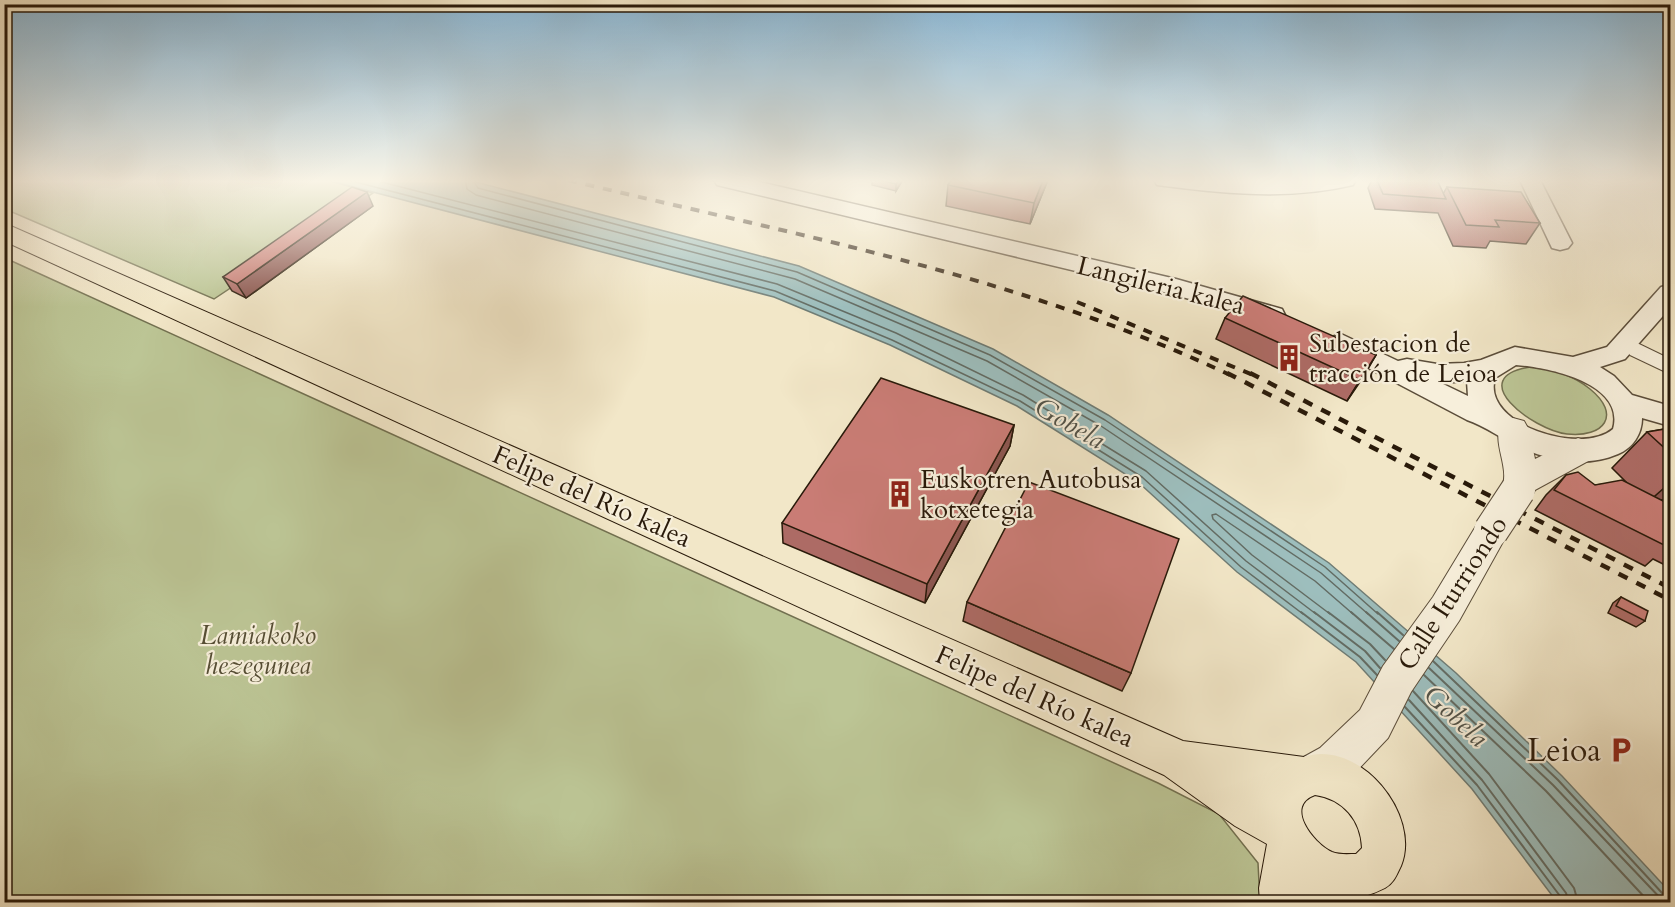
<svg xmlns="http://www.w3.org/2000/svg" width="1675" height="907" viewBox="0 0 1675 907" font-family="Cardo,serif">
  <rect width="100%" height="100%" fill="#f2e7c8"/>
  <filter id="stains"><feTurbulence type="fractalNoise" baseFrequency=".00333" numOctaves="4"/><feColorMatrix values="0 0 0 0 .2 0 0 0 0 .09 0 0 0 0 .02 0 0 0 .5 -.17"/></filter>
  <radialGradient id="worn" r=".72"><stop offset=".6" stop-color="#630" stop-opacity="0"/><stop offset="1" stop-color="#630" stop-opacity=".3"/></radialGradient>
  <path fill="#bcc595" stroke="#727050" stroke-width="1.5" d="M5 180H327L373 193 214 299 5 209Z
    M5 258 1158 783 1219 814 1258 863 1260 902H5Z
    M1531 367C1552 369 1573 375 1590 389 1622 415 1604 438 1567 434 1533 430 1462 377 1531 367Z"/>
  <path fill="#9dbebd" stroke="#6f7c75" stroke-width="1.5" d="M327 180H468L799 266 993 349 1108 415 1329 563 1456 673 1562 776 1670 892V902H1557L1472 789 1356 662 1237 572 1138 482 1017 406 890 345 774 297Z"/>
  <g fill="none" stroke-linecap="round" stroke-linejoin="round">
    <path stroke="#636c64" stroke-width="1.5" d="M348 180 775 291 892 340 1020 401 1142 477 1241 567 1303 614
      M374 180 777 284 896 333 1023 395 1146 471 1246 561 1316 614
      M465 180 467 189 476 195 795 279 987 361 1101 426 1321 573 1368 614
      M473 180 478 188 797 272 990 355 1105 420 1325 567 1378 614
      M1330 614 1252 555 1213 519 1212 515 1216 514 1315 581 1353 614"/>
    <path stroke="#636c64" stroke-width="2" d="M1301 612 1360 657 1377 675
      M1314 612 1365 651 1380 668
      M1328 612 1370 644 1385 660
      M1351 612 1394 649
      M1366 612 1399 641
      M1377 612 1403 635
      M1433 661 1558 780 1663 894 1670 896
      M1429 668 1553 785 1664 902
      M1424 675 1546 791 1649 902
      M1413 691 1489 774 1574 888 1578 902
      M1409 700 1482 780 1566 893 1569 902
      M1405 707 1477 785 1560 896 1561 902"/>
    <defs>
      <path id="pedestrian" d="M1637 343 1670 359V374L1630 355 1627 350 1630 345Z"/>
      <path id="minor" d="M714 180H751L1176 279 1282 309 1285 315 1282 321 1273 323 1172 294 717 185Z
        M1154 180H1356L1353 185C1290 200 1228 194 1165 186L1157 185Z
        M1520 180H1540L1572 243 1568 248 1560 250 1552 248Z
        M1670 285V308L1625 359 1600 367 1614 376 1632 395 1670 406V426L1642 418C1642 434 1633 448 1618 454 1583 469 1541 460 1508 441 1493 433 1484 426 1467 420L1332 349 1328 343 1332 337 1341 334 1398 361 1407 359 1437 364 1464 363 1481 360 1515 347 1573 357 1607 347 1661 287ZM1516 365C1547 367 1626 383 1613 429 1582 456 1481 425 1495 378ZM1467 381 1468 396 1441 383Z"/>
      <path id="tertiary" d="M1513 418 1524 421 1529 430 1535 459 1578 438 1590 442 1594 451 1590 460 1535 490 1530 500 1518 503 1506 500 1501 490C1512 468 1490 443 1502 421Z
        M1491 517 1503 521 1509 531 1459 621 1411 692 1388 738 1350 778 1315 795 1300 789 1294 774 1300 759 1320 748 1360 710 1383 666 1433 597 1479 521Z"/>
      <path id="primary" d="M4 223 1183 741 1304 757C1359 738 1422 815 1401 866 1397 874 1394 883 1385 888 1349 907 1302 902 1260 902L1259 888 1267 844 1235 826 1164 775 4 241ZM1315 795C1343 799 1361 820 1362 848L1356 854C1349 854 1339 855 1332 852 1313 843 1284 806 1315 795Z"/>
    </defs>
    <use href="#pedestrian" stroke="#5b4d3a" stroke-width="2"/>
    <use href="#minor" stroke="#5b4d3a" stroke-width="3"/>
    <use href="#tertiary" stroke="#5b4d3a" stroke-width="2"/>
    <use href="#primary" stroke="#291a0a" stroke-width="2"/>
    <use href="#pedestrian" fill="#f7efdb" fill-rule="evenodd"/>
    <use href="#minor" fill="#f7efdb" fill-rule="evenodd"/>
    <use href="#tertiary" fill="#f7efdb" fill-rule="evenodd"/>
    <use href="#primary" fill="#f2e7c8" fill-rule="evenodd"/>
    <path stroke="#291a0a" stroke-width="4" stroke-dasharray="9 9" stroke-linecap="butt" d="M568 180C791 234 1021 276 1230 375
      M1077 302 1253 375"/>
    <path stroke="#291a0a" stroke-width="4.5" stroke-dasharray="10 10" stroke-linecap="butt" d="M1227 373 1670 600
      M1250 373 1670 588"/>
    <defs>
      <path id="tertiary-bridge" d="M1491 531 1518 490"/>
    </defs>
    <use href="#tertiary-bridge" stroke="#5b4d3a" stroke-width="36" stroke-linecap="butt"/>
    <use href="#tertiary-bridge" stroke="#f7efdb" stroke-width="34"/>
  </g>
  <path fill="#ad6b65" stroke="#291a0a" stroke-width="1.5" d="M872 180H902V181L896 191 872 185Z
    M951 180H1048L1030 224 946 206 948 185Z
    M1372 180H1437L1443 194 1447 187 1540 223 1526 244 1490 241 1486 248 1453 246 1438 213 1375 209 1368 188Z
    M373 206 246 298 232 291 223 277Z
    M1225 318 1376 355 1347 401 1216 339Z
    M1014 425 1010 446 925 603 783 543 782 523Z
    M1671 428V498L1662 500 1671 505V568L1653 559 1645 566 1535 510 1546 495 1566 475 1595 485 1626 482 1612 468 1647 432Z
    M1621 597 1645 621 1636 627 1608 613 1613 603Z
    M967 602 1131 673 1122 691 963 621Z
    M1671 645V655L1667 653Z"/>
  <path fill="#8d5752" stroke="#291a0a" stroke-width="1.5" d="M899 180H902V181L896 191V184Z
    M1043 180H1048L1030 224 1034 203Z
    M367 192 373 206 246 298 237 284Z
    M1376 355 1364 376 1347 401 1360 380Z
    M1014 425 1010 446 925 603 927 584Z
    M1671 482V498L1647 503Z"/>
  <path fill="#c97c75" stroke="#291a0a" stroke-width="1.5" d="M879 180H899L896 184Z
    M951 180H1043L1034 203 948 185Z
    M1377 180H1437L1446 199 1383 194Z
    M352 187 367 192 237 284 223 277Z
    M1447 187 1521 192 1540 223 1495 220 1499 227 1466 225Z
    M1243 296 1376 355 1360 380 1225 318Z
    M881 378 1014 425 927 584 782 523Z
    M1671 428V454L1647 432Z
    M1578 472 1595 485 1622 480 1671 505V541L1668 547 1554 490 1566 475Z
    M1029 482 1179 539 1131 673 967 602Z
    M1621 597 1648 611 1645 621 1616 606Z"/>
  <linearGradient id="sky" x2="0" y2="1"><stop stop-color="#8ab8d7"/><stop offset="0.59" stop-color="#f9f4e6"/><stop offset="1" stop-color="#f9f4e6" stop-opacity="0"/></linearGradient>
  <rect width="1675" height="307" fill="url(#sky)"/>
  <defs>
    <symbol id="building-bare" viewBox="-9 -9 18 18"><path d="M-4-6H4V6H1V3H-1V6H-4ZM-2.5-4.3h1.7v1.8h-1.7ZM.8-4.3h1.7v1.8H.8ZM-2.5-1h1.7V.8h-1.7ZM.8-1h1.7V.8H.8Z" fill="#8f2418" stroke="#f7efdb" stroke-width="2.5" paint-order="stroke"/></symbol>
    <symbol id="parking-bare" viewBox="-9 -9 18 18"><path d="M-3.5-5.5H1a3.5 3.5 0 0 1 0 7H-1V5.5H-3.5ZM-1-3.4V-.6H.8a1.4 1.4 0 0 0 0-2.8Z" fill="#8f2418" stroke="#f7efdb" stroke-width="2.5" paint-order="stroke"/></symbol>
  </defs>
  <g fill-rule="evenodd">
    <use href="#building-bare" x="1270" y="339" width="38" height="38"/>
    <use href="#building-bare" x="881" y="475" width="38" height="38"/>
    <use href="#parking-bare" x="1602" y="731" width="38" height="38"/>
  </g>
  <g text-anchor="middle" stroke-width="4.5" stroke-linejoin="round" paint-order="stroke">
    <g font-size="26" fill="#291a0a" stroke="#f7efdb">
      <text transform="translate(1161 285) rotate(14)" y="9">Langileria kalea</text>
      <text transform="translate(592 496) rotate(24)" y="9">Felipe del Río kalea</text>
      <text transform="translate(1452 593) rotate(-57)" y="9">Calle Iturriondo</text>
      <text transform="translate(1035 696) rotate(24)" y="9">Felipe del Río kalea</text>
    </g>
    <g font-size="26" fill="#291a0a" stroke="#f7efdb" text-anchor="start">
      <text x="1309" y="352">Subestacion de<tspan x="1309" dy="30">tracción de Leioa</tspan></text>
      <text x="920" y="488">Euskotren Autobusa<tspan x="920" dy="30">kotxetegia</tspan></text>
    </g>
    <g font-size="26" font-style="italic" fill="#554d34" stroke="#f7efdb">
      <text x="258" y="644">Lamiakoko<tspan x="258" dy="30">hezegunea</tspan></text>
    </g>
    <g font-size="27" font-style="italic" fill="#525349" stroke="#f7efdb">
      <text transform="translate(1070 423) rotate(30)" y="9">Gobela</text>
      <text transform="translate(1456 716) rotate(43)" y="9">Gobela</text>
    </g>
    <g font-size="32" fill="#291a0a" stroke="#f7efdb" text-anchor="end">
      <text x="1601" y="761">Leioa</text>
    </g>
  </g>
  <rect width="1675" height="907" fill="none" stroke="#f2e7c8" stroke-width="24"/>
  <rect x="6" y="6" width="1663" height="895" fill="none" stroke="#291a0a" stroke-width="3"/>
  <rect x="12" y="12" width="1651" height="883" fill="none" stroke="#291a0a" stroke-width="1.5"/>
  <rect width="100%" height="100%" filter="url(#stains)"/>
  <rect width="100%" height="100%" fill="url(#worn)"/>
</svg>
